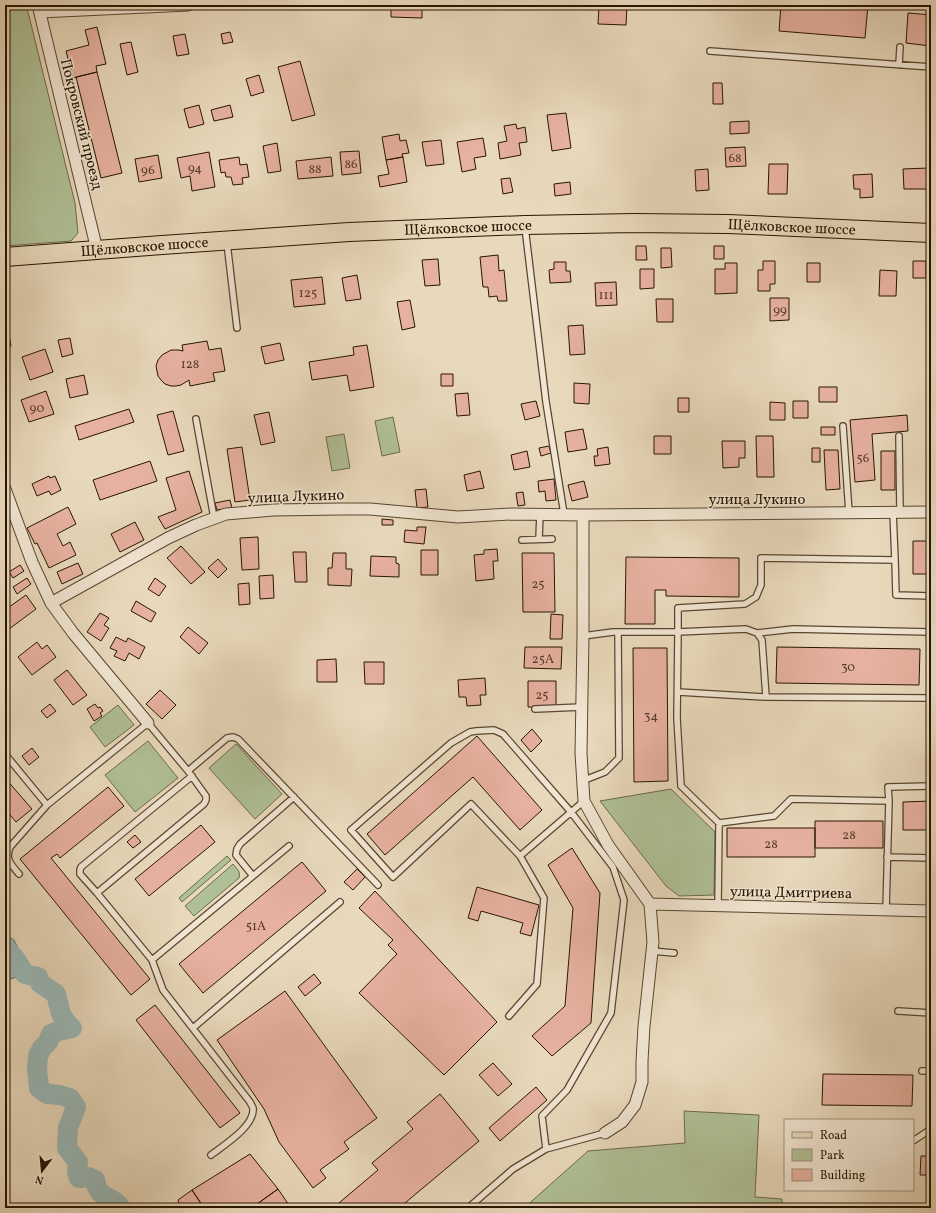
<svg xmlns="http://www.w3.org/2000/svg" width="936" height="1213" viewBox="0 0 936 1213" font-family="Vollkorn,serif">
  <rect width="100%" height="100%" fill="#e9d9bc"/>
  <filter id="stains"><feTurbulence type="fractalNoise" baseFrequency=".005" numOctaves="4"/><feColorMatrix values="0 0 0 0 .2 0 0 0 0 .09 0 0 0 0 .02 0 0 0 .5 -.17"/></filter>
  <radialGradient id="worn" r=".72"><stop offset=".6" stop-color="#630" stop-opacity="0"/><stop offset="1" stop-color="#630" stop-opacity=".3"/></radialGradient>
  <path fill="#b0c096" stroke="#6c6a4c" d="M5 5H26L28 12 75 203 78 233 71 241 5 246Z
    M393 417 400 452 382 456 375 421Z
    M344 434 350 468 332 471 326 437Z
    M118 705 134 725 105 747 90 727Z
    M148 741 178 778 135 812 105 775Z
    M236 744 282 794 255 819 209 768Z
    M671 789 715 832 714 895 679 896 666 886 600 801Z
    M227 856 231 860 182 902 179 898Z
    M233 864C237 869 241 872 239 878L194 916 185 906Z
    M684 1111 759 1115 755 1197 782 1199V1208H524L588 1151 685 1143Z"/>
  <path fill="#99b9b8" stroke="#6b776f" d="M5 935 14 940 28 969 25 974 5 981Z"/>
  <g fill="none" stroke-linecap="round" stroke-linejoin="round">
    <path stroke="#99b9b8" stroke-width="20" d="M5 949 14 957 25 974 38 977 40 983 56 994 61 1014 66 1022 72 1028 58 1031 51 1034 48 1042 42 1048 38 1056 37 1069 39 1088 47 1094 60 1095 70 1098 76 1107 68 1128 67 1148 78 1162 77 1172 79 1178 88 1177 95 1180C98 1200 113 1195 121 1208"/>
  </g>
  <path fill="#e7b1a0" stroke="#271501" d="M391 5H422V18L391 17Z
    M599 5H627L626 25 598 24Z
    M781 5H868L865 38 779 31Z
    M908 13 931 15V46L906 43Z
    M97 27 106 64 96 66 97 72 73 78 66 51 89 45 85 30Z
    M230 32 233 42 223 44 221 34Z
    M185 34 189 54 177 56 173 36Z
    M131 42 138 72 127 75 120 44Z
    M300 61 315 115 292 121 278 67Z
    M97 72 122 173 101 178 76 77Z
    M259 75 264 92 251 96 246 79Z
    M713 83H722L723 104H713Z
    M199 105 204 124 189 128 184 109Z
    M230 105 233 117 214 121 211 110Z
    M566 113 571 148 552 151 547 115Z
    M749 121V133L730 134V122Z
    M516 124 517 129 525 127 527 142 519 143 521 155 500 159 498 143 507 141 504 126Z
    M399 134 400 141 406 140 409 153 402 154 403 157 386 160 382 137Z
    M483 138 486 156 474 158 476 169 462 172 457 142Z
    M441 140 444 164 426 166 422 142Z
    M277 143 281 171 268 173 263 146Z
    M745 147 746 166 726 167 725 148Z
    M359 151 361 173 342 175 340 152Z
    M209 152 215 187 192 191 190 176 181 178 177 158Z
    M158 155 162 178 139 182 135 159Z
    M239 157 240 165 247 164 249 177 242 178 243 184 233 185 231 177H226L225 172 221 173 219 160Z
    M331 157 333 176 298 179 296 161Z
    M403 157 407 182 380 187 378 176 389 174 386 160Z
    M769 164H788L787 194H768Z
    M929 168V189H904L903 169Z
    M708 169 709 190 696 191 695 170Z
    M872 174 873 197 860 198V189H854L853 175Z
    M510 178 513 192 503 194 501 179Z
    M570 182 571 194 555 196 554 184Z
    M636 246H646L647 260H636Z
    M714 246H724V259H714Z
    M661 248H671L672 267 661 268Z
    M498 255 499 271 504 270 507 301H498L497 296 489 297 488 287H483L480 257Z
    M438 259 440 285 425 286 422 260Z
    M763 261H775V284H770V291H758V270H763Z
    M913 261H926V278H913Z
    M554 262H566V271H570L571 282 550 283 549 270 554 269Z
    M725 263H737V293L715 294V269H725Z
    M807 263H820V282H807Z
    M640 269H654V288L640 289Z
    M880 270 897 271 896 296H879Z
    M357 275 361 299 346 301 342 278Z
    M322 277 325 304 294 307 291 280Z
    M616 282 617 305 596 306 595 283Z
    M770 298H789V320L770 321Z
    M656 299H673V322H657Z
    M410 300 415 327 402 330 397 302Z
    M7 324 11 346 5 347V325Z
    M583 325 585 354 570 355 568 326Z
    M70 338 73 354 62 357 58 340Z
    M207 341 209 350 221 348 225 371 213 373 215 381 190 386 189 380 181 385 176 386H171L165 384 161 380 158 376 156 366 158 360 162 355 171 350H179L183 351 182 345Z
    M280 343 284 360 265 364 261 347Z
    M367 345 374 387 350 391 347 375 312 380 309 362 354 355 353 347Z
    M45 349 53 372 30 380 22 357Z
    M441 374H453V386H441Z
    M84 375 88 394 70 398 66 379Z
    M574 383 590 384 589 404 574 403Z
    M819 387H837V402H819Z
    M46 391 54 414 29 422 21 400Z
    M468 393 470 415 457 416 455 394Z
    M678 398H689V412H678Z
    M536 401 540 416 525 420 521 404Z
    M793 401H808V418H793Z
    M770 402 785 403V420H770Z
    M129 409 134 422 79 440 75 426Z
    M173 411 184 451 168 455 157 415Z
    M269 412 275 442 261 445 254 415Z
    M907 415 908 431 872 434 875 480 855 482 850 420Z
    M821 427H835V435H821Z
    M583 429 587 449 568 452 565 432Z
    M654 436H671V454H654Z
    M756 436H773L774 477H757Z
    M722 441H745V458H739V467L723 468Z
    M549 446 551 453 541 456 539 448Z
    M242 447 250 500 235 502 227 449Z
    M608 447 610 464 595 466 594 456H598L597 449Z
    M812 448H820V462H812Z
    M824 450H838L840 489 826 490Z
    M527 451 530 467 514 470 511 455Z
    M881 451H895V490H881Z
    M150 461 157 481 100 500 93 480Z
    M189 471 202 512 165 529 158 517 176 510 166 478Z
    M480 471 484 488 467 491 464 475Z
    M49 476 50 478 55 476 61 490 51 495 49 491 37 496 32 484Z
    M554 479 556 500 546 501 545 491 539 492 538 481Z
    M584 481 588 497 572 501 568 485Z
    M426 489 428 507 417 508 415 490Z
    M523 492 525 505 518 506 516 493Z
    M230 500 232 508 217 510 215 503Z
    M68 507 76 524 57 534 63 546 70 542 76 555 49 568 37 543 35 544 27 528Z
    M382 519 393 520V525H382Z
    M135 522 144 540 120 552 111 534Z
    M417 527H426L424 544 404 542 405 530 417 531Z
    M258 537 259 569 242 570 240 538Z
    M913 541H931V574H913Z
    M181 546 205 572 191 584 167 558Z
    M497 549 498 561H493L494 579 476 581 474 555 484 554V550Z
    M421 550H438V575H421Z
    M293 552H306L307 582H295Z
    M333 553H346V569H352L351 586 328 585V568H332Z
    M522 553H554L555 612H523Z
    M371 556 396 557V563L399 564V577L370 576Z
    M626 557 739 558V597L666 596V590H655V624H625Z
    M218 559 227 569 218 578 208 568Z
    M78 563 83 574 62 584 57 572Z
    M20 565 24 571 13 578 9 572Z
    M273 575 274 598 260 599 259 576Z
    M27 578 31 584 17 594 13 587Z
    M155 578 166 586 159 596 148 589Z
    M249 583 250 604 239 605 238 584Z
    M26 595 36 609 5 632V610Z
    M136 601 156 613 151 622 131 611Z
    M100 613 109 618 104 625 109 628 101 641 87 632Z
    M551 614 563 615 562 639H550Z
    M188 627 208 643 199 654 180 637Z
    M116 637 126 642 128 638 145 647 139 659 129 653 125 661 114 656 117 651 110 648Z
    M37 642 42 649 47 645 56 657 32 675 18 657Z
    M525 647H562L561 669 524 668Z
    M777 647 920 649 919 685 776 683Z
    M633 648H667L668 781 634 782Z
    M336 659 337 682H317V660Z
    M364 662H384V684H365Z
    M67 670 87 695 73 705 54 680Z
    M485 678 486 695H480L481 705 467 706 466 697H459L458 680Z
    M528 681H556V708L528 707Z
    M160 690 176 705 162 719 146 704Z
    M50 704 56 711 47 718 41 711Z
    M95 704 98 708 100 707 103 711 100 713 102 716 94 721 87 709Z
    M532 729 542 741 531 752 521 740Z
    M477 736 542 810 520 830 473 777 385 855 367 834Z
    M32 748 39 757 29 765 22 756Z
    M5 778 32 809 16 822 5 809Z
    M108 787 124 806 60 858 57 854 51 858 150 979 131 995 20 859Z
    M931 801V830H903V802Z
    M815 821H883V848H815Z
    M201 825 215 842 149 896 135 879Z
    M727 828H815V857H727Z
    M135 835 141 842 133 848 127 842Z
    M572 848 600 893 591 1023 552 1056 532 1036 565 1006 573 908 548 865Z
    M302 862 326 891 203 993 179 964Z
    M357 869 365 877 353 890 344 882Z
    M477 887 539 905 531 936 520 933 523 923 481 911 478 921 468 918Z
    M375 891 497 1022 444 1075 359 993 397 954 388 945 393 940 359 908Z
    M314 974 321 983 305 996 298 987Z
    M285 991 377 1118 344 1142 349 1149 320 1170 326 1178 313 1188 279 1142 264 1109 217 1040Z
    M155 1005 240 1113 220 1128 136 1020Z
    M493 1063 512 1084 498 1096 479 1075Z
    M823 1074 913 1075 912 1106 822 1105Z
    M536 1087 547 1100 500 1141 489 1128Z
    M440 1094 479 1141 399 1208H333L378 1170 372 1163 413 1129 407 1122Z
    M250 1154 278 1189 257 1204 260 1208H204L192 1190Z
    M921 1156H931V1175H920Z
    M278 1189 291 1208H260L257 1204Z
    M192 1190 204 1208H181L178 1200Z"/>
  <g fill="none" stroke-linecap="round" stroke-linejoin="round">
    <defs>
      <path id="lane" d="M710 51 931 67
        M899 65 900 47
        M525 227 546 402 564 514
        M227 243 237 328
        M196 419 214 518
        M843 426 849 513
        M899 436 900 512
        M539 539 540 514
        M522 540 552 539
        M895 560 896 595 931 596
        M757 633 793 629 931 632
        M583 636 613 632H678V608L745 604 756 597 761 585V558L895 560 893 512
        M678 692 766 697 931 698
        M766 697 762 640 757 633 746 629 678 632 677 718 681 786 719 823 774 816 791 799 889 801
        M535 709 582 707
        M5 754 47 805
        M582 781 605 772 619 758 618 632
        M520 856 584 801
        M887 857 931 858
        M19 874C11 864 5 860 10 847L47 805 148 723 188 771 227 738 233 737 238 739 378 885
        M253 876 289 846
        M97 893 80 874V870L81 867 192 776
        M718 906 719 823
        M886 910 889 801 888 787 931 786
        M652 951 674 953
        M152 960 97 893 204 804 206 800V796L188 771
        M898 1011 931 1013
        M509 1016 537 984 544 898 520 856 471 804 393 877 351 830 451 743 470 732 476 731 494 730 503 734 571 812 613 867 624 900 611 1013 567 1090 542 1116 546 1149
        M193 1028 340 902
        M922 1071H931
        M913 1141 931 1129
        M211 1155C224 1145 255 1126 253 1108 252 1106 251 1104 250 1102L163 990 152 960 253 876 236 855 237 849 240 844 294 797
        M468 1208 513 1169 546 1149 605 1133"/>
      <path id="street" d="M38 5 97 250
        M40 12 188 5
        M5 489 32 562 51 603 73 633 148 723
        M583 515V636L581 753 584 801 608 845 650 904 653 942 644 1026 642 1061V1082L635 1105 622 1122 605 1133
        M51 603 168 538 196 525 226 514 273 510 341 509H370L458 517 512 514 583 515 931 512
        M650 904 931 911"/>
      <g id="primary">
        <path id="s1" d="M5 257 162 245 349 232 525 225 634 223 728 224 931 233"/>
      </g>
    </defs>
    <use href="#lane" stroke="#584630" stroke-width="8"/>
    <use href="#street" stroke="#584630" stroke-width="13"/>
    <use href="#primary" stroke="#271501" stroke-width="20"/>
    <use href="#lane" stroke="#f1e6d3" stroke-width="5.5"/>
    <use href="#street" stroke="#f1e6d3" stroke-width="11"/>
    <use href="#primary" stroke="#e9d9bc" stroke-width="18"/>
  </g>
  <g text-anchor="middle" stroke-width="3" stroke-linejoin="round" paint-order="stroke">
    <g font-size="13" fill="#573c29">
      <text x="735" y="162">68</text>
      <text x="351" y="168">86</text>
      <text x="195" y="172">94</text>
      <text x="315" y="173">88</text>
      <text x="148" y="174">96</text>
      <text x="308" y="297">125</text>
      <text x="606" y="299">111</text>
      <text x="780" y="314">99</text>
      <text x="190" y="368">128</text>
      <text x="37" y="412">90</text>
      <text x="863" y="462">56</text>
      <text x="538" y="588">25</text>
      <text x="543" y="663">25А</text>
      <text x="848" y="671">30</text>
      <text x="542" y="699">25</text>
      <text x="651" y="720">34</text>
      <text x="849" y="839">28</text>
      <text x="771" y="848">28</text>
      <text x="256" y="930">51А</text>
    </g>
    <g font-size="15" fill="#271501" stroke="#f1e6d3">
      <text transform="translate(82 124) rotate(76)" y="5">Покровский проезд</text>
      <text dy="5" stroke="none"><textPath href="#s1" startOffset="464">Щёлковское шоссе</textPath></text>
      <text dy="5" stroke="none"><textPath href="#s1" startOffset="788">Щёлковское шоссе</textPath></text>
      <text dy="5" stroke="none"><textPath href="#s1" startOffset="140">Щёлковское шоссе</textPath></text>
      <text transform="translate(296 496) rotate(-2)" y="5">улица Лукино</text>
      <text x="757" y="504">улица Лукино</text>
      <text transform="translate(791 892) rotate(1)" y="5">улица Дмитриева</text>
    </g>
  </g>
  <rect width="936" height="1213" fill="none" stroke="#e9d9bc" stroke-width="20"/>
  <rect x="6" y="6" width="924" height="1201" fill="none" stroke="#271501" stroke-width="2"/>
  <rect x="10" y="10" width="916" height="1193" fill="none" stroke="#271501"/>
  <rect x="784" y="1119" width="130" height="72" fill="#f1e6d3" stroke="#a0927f"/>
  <rect x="792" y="1132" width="20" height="6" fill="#e9d9bc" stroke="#a0927f"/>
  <text x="820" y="1139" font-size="12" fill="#271501">Road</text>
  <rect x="792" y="1149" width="20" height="12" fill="#b0c096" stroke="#a0927f"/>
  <text x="820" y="1159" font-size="12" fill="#271501">Park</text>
  <rect x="792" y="1169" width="20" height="12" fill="#e7b1a0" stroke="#a0927f"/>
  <text x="820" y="1179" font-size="12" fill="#271501">Building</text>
  <g transform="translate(42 1171) rotate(196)" stroke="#f1e6d3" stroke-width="3" paint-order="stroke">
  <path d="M0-3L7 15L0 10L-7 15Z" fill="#271501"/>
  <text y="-6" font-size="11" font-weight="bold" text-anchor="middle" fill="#271501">N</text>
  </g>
  <rect width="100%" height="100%" filter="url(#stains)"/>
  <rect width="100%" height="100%" fill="url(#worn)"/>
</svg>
